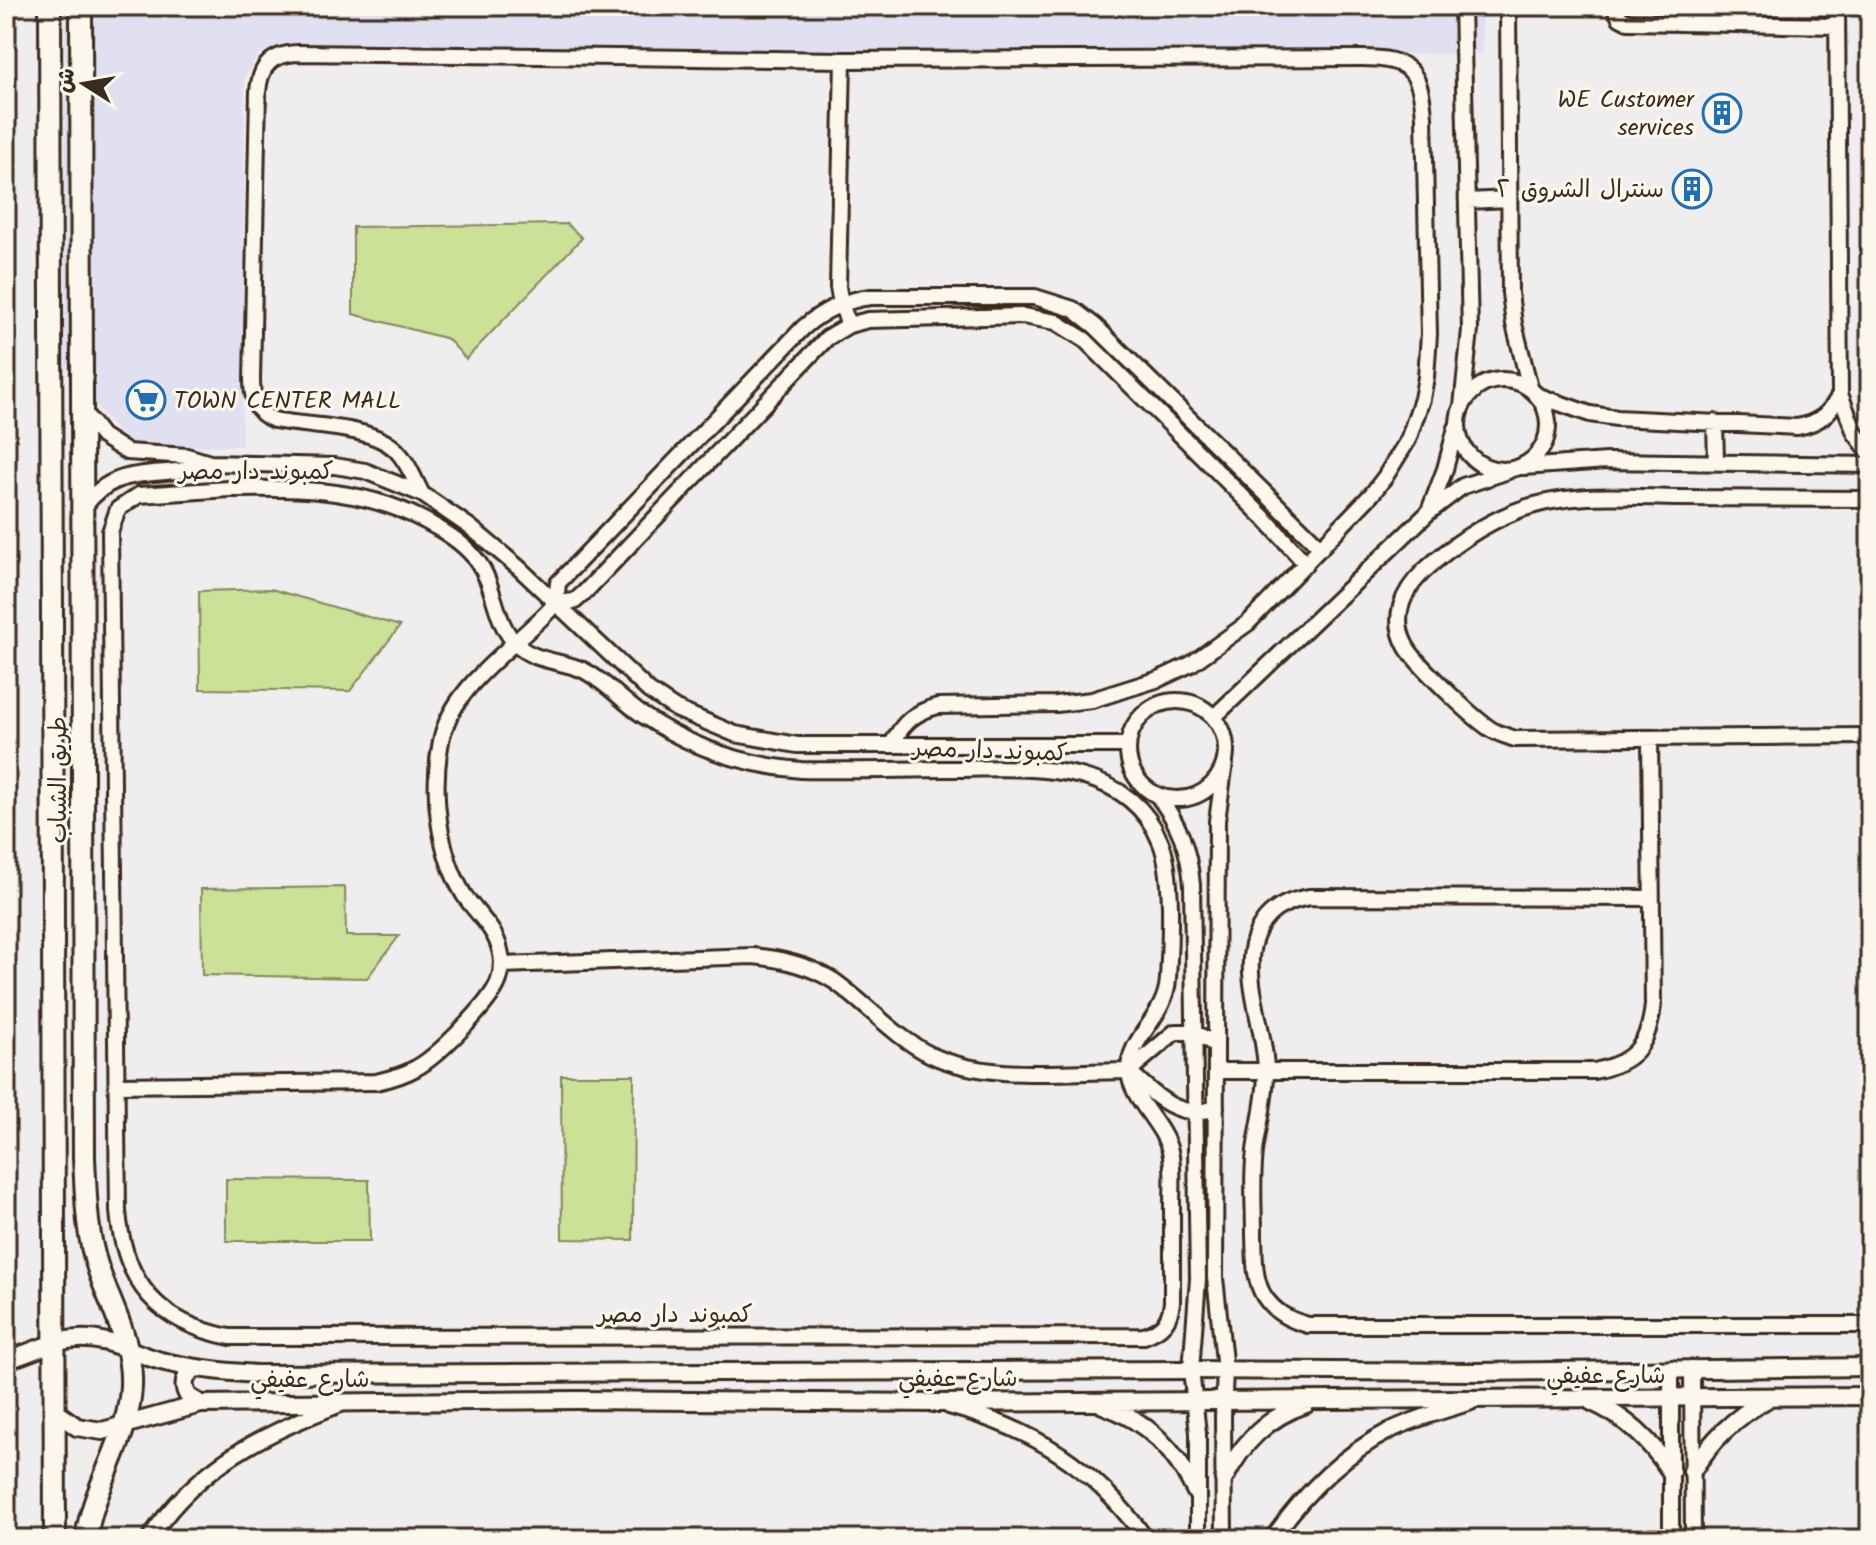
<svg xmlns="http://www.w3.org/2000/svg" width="1876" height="1545" viewBox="0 0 1876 1545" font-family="Kalam,'Playpen Sans Arabic',sans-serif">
  <rect width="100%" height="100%" fill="#efedee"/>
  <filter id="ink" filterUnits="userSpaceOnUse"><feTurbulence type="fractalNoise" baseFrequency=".0125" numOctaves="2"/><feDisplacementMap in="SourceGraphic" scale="16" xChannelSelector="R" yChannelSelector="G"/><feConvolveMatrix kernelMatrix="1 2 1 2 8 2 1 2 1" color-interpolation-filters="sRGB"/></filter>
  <g filter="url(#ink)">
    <path fill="#e1e0f0" d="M65 6H1482L1483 54 260 52 245 77 242 446H144L132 444 121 437 65 365Z"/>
    <path fill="#cbe197" stroke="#83865a" stroke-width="2" d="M567 224 582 238 466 359 448 339 353 314V227Z
      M271 589 400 626 350 691 200 689 199 591Z
      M345 887 346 936H399L367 978 202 975 201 889Z
      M561 1075H634L633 1240 562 1239Z
      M226 1179 369 1180 370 1241H226Z"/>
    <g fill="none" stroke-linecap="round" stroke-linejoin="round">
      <defs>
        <path id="minor" d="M1508 6 1510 293 1514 324 1530 388
          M1614 6 1620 18 1628 22 1837 26
          M843 60 838 287 841 304 849 325
          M1467 201 1509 199
          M1458 425a45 45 0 1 1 90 0a45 45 0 1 1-90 0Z
          M1840 394 1855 433 1870 453
          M1539 396 1590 414 1617 418 1797 427C1819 423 1830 414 1840 394L1837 6
          M1462 406 1470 330 1462 6
          M82 410 102 436 127 452 187 456 210 463 335 466 365 471 422 494 470 527 519 568 649 691 676 709 735 734 797 745H1128
          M1715 422 1716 461
          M1523 467 1607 461 1870 465
          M229 489C302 488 371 488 436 527 452 536 467 546 478 562 496 587 494 622 516 644 534 662 560 660 583 670 605 681 621 700 641 714 689 747 743 765 801 770 849 771 897 770 946 769 1019 769 1126 756 1160 841 1174 872 1170 943 1168 979 1166 1018 1128 1037 1129 1071 1130 1098 1162 1122 1170 1151 1174 1168 1172 1188 1172 1205 1172 1238 1172 1270 1172 1302 1170 1321 1162 1330 1144 1336L230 1337C158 1323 124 1283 118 1211L110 532 118 509 139 495Z
          M422 494C414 479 408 462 396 450 370 425 309 427 274 420 255 413 252 398 252 379L258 92C260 65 272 54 298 53L843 60 1362 58C1409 58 1421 70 1424 117L1429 334 1426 377 1422 399 1408 440 1385 477 1372 494 1248 623 1191 664 1159 679 1092 700 1056 704 938 706C915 712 903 722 892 744
          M1870 499C1805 499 1741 498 1676 498 1624 497 1563 491 1514 512 1480 526 1451 546 1424 571 1402 592 1391 618 1406 646 1415 663 1475 720 1492 730 1499 734 1507 736 1515 739L1870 736
          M84 507C118 459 164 482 210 463
          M1429 511 1445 469 1456 428
          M556 603 575 601 584 593 827 338 849 325 868 320 1023 316 1056 322 1085 340 1267 521 1306 564
          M1128 750a49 49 0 1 1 98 0a49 49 0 1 1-98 0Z
          M1214 717 1429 512 1463 486 1508 471
          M1157 795C1179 823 1189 849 1192 885L1198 1279 1191 1370 1198 1433V1539
          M1652 898 1310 897C1284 901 1264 912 1255 938 1241 976 1266 1031 1266 1071 1266 1096 1260 1120 1256 1144 1251 1174 1254 1206 1254 1236 1255 1256 1253 1278 1264 1296 1275 1313 1290 1320 1308 1325H1870
          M502 965 753 956C782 959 809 965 834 981 867 1004 894 1037 931 1055 988 1082 1067 1071 1129 1071 1153 1094 1181 1123 1216 1107
          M1129 1071 1175 1032H1194L1216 1045
          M1216 1071H1594C1634 1063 1649 1045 1653 1005L1650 739
          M117 1085 376 1082C390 1079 404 1075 416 1068 437 1057 492 1002 499 980 502 971 503 960 500 950 495 928 476 913 464 895 438 852 431 791 441 741 452 684 519 645 556 603L558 583 803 328C823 310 845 300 871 297H1035L1073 309 1095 326 1321 548
          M1671 1368V1539
          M1692 1368 1693 1539
          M949 1406C1034 1429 1094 1467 1146 1539
          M149 1539C197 1466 262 1434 341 1404
          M1224 1539 1223 1416 1225 1370 1215 1278 1217 821 1225 762
          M1272 1539C1303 1495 1340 1456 1389 1431 1414 1418 1444 1411 1471 1402"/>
        <path id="tertiary" d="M6 1360C29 1354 52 1340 77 1339 108 1336 135 1355 165 1362 195 1369 226 1372 257 1374L1191 1370 1475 1372 1870 1367
          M197 1368C184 1374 181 1386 189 1397L201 1404
          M1590 1401C1626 1417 1650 1440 1671 1472
          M1103 1405C1148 1421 1176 1451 1197 1494
          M56 1412 77 1427 102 1431 201 1404 577 1400 937 1403 1870 1396
          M1692 1471C1712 1440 1734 1418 1767 1399
          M1224 1479C1242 1443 1267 1417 1306 1404"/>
        <path id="secondary" d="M50 6 55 1539
          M81 6 84 1158C86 1194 86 1234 98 1268 111 1308 133 1342 131 1386 129 1441 93 1485 86 1539"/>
      </defs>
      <use href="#minor" stroke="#3b2a1e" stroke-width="20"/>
      <use href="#tertiary" stroke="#3b2a1e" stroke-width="22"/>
      <use href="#secondary" stroke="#3b2a1e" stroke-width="26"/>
      <use href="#minor" stroke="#fbf7ec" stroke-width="14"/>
      <use href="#tertiary" stroke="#fbf7ec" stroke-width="16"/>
      <use href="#secondary" stroke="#fbf7ec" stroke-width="20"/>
    </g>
  </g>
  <defs>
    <symbol id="building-ring" viewBox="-11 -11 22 22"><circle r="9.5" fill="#fbf7ec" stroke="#1f6fb2" stroke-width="1.5"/><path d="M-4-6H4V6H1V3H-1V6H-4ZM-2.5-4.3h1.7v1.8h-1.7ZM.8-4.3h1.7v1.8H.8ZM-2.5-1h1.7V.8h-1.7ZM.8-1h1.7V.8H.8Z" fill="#1f6fb2"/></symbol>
    <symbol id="supermarket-ring" viewBox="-11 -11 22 22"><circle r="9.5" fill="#fbf7ec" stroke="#1f6fb2" stroke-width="1.5"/><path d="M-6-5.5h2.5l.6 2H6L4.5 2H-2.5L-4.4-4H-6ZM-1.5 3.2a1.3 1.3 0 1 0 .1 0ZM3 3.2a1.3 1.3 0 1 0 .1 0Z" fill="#1f6fb2"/></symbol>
  </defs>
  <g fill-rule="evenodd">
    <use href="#building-ring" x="1700" y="91" width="44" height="44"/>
    <use href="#building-ring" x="1670" y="167" width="44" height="44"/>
    <use href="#supermarket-ring" x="124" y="378" width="44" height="44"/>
  </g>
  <g text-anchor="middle" stroke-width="6" stroke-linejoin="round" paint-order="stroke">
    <g font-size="24" fill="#3b2a1e" stroke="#fbf7ec" text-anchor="end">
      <text x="1694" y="107">WE Customer<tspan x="1694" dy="28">services</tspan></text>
      <text x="1664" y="197">سنترال الشروق ٢</text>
      <text x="174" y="408" text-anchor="start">TOWN CENTER MALL</text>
    </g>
    <g font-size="24" fill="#3b2a1e" stroke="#fbf7ec">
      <text x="256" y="479">كمبوند دار مصر</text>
      <text transform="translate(990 750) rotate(2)" y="8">كمبوند دار مصر</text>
      <text transform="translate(58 780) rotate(-90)" y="8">طريق الشباب</text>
      <text x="675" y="1322">كمبوند دار مصر</text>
      <text x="1606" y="1383">شارع عفيفي</text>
      <text x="958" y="1386">شارع عفيفي</text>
      <text x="310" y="1387">شارع عفيفي</text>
    </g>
  </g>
  <rect width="1876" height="1545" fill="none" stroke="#fbf7ec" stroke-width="32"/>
  <rect x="16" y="16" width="1844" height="1513" fill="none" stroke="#3b2a1e" stroke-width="3" filter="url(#ink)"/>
  <g transform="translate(84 84) rotate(281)" stroke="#fbf7ec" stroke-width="6" paint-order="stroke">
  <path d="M0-6L14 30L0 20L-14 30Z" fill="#3b2a1e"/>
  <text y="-12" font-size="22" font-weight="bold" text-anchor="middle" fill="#3b2a1e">ش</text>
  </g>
</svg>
